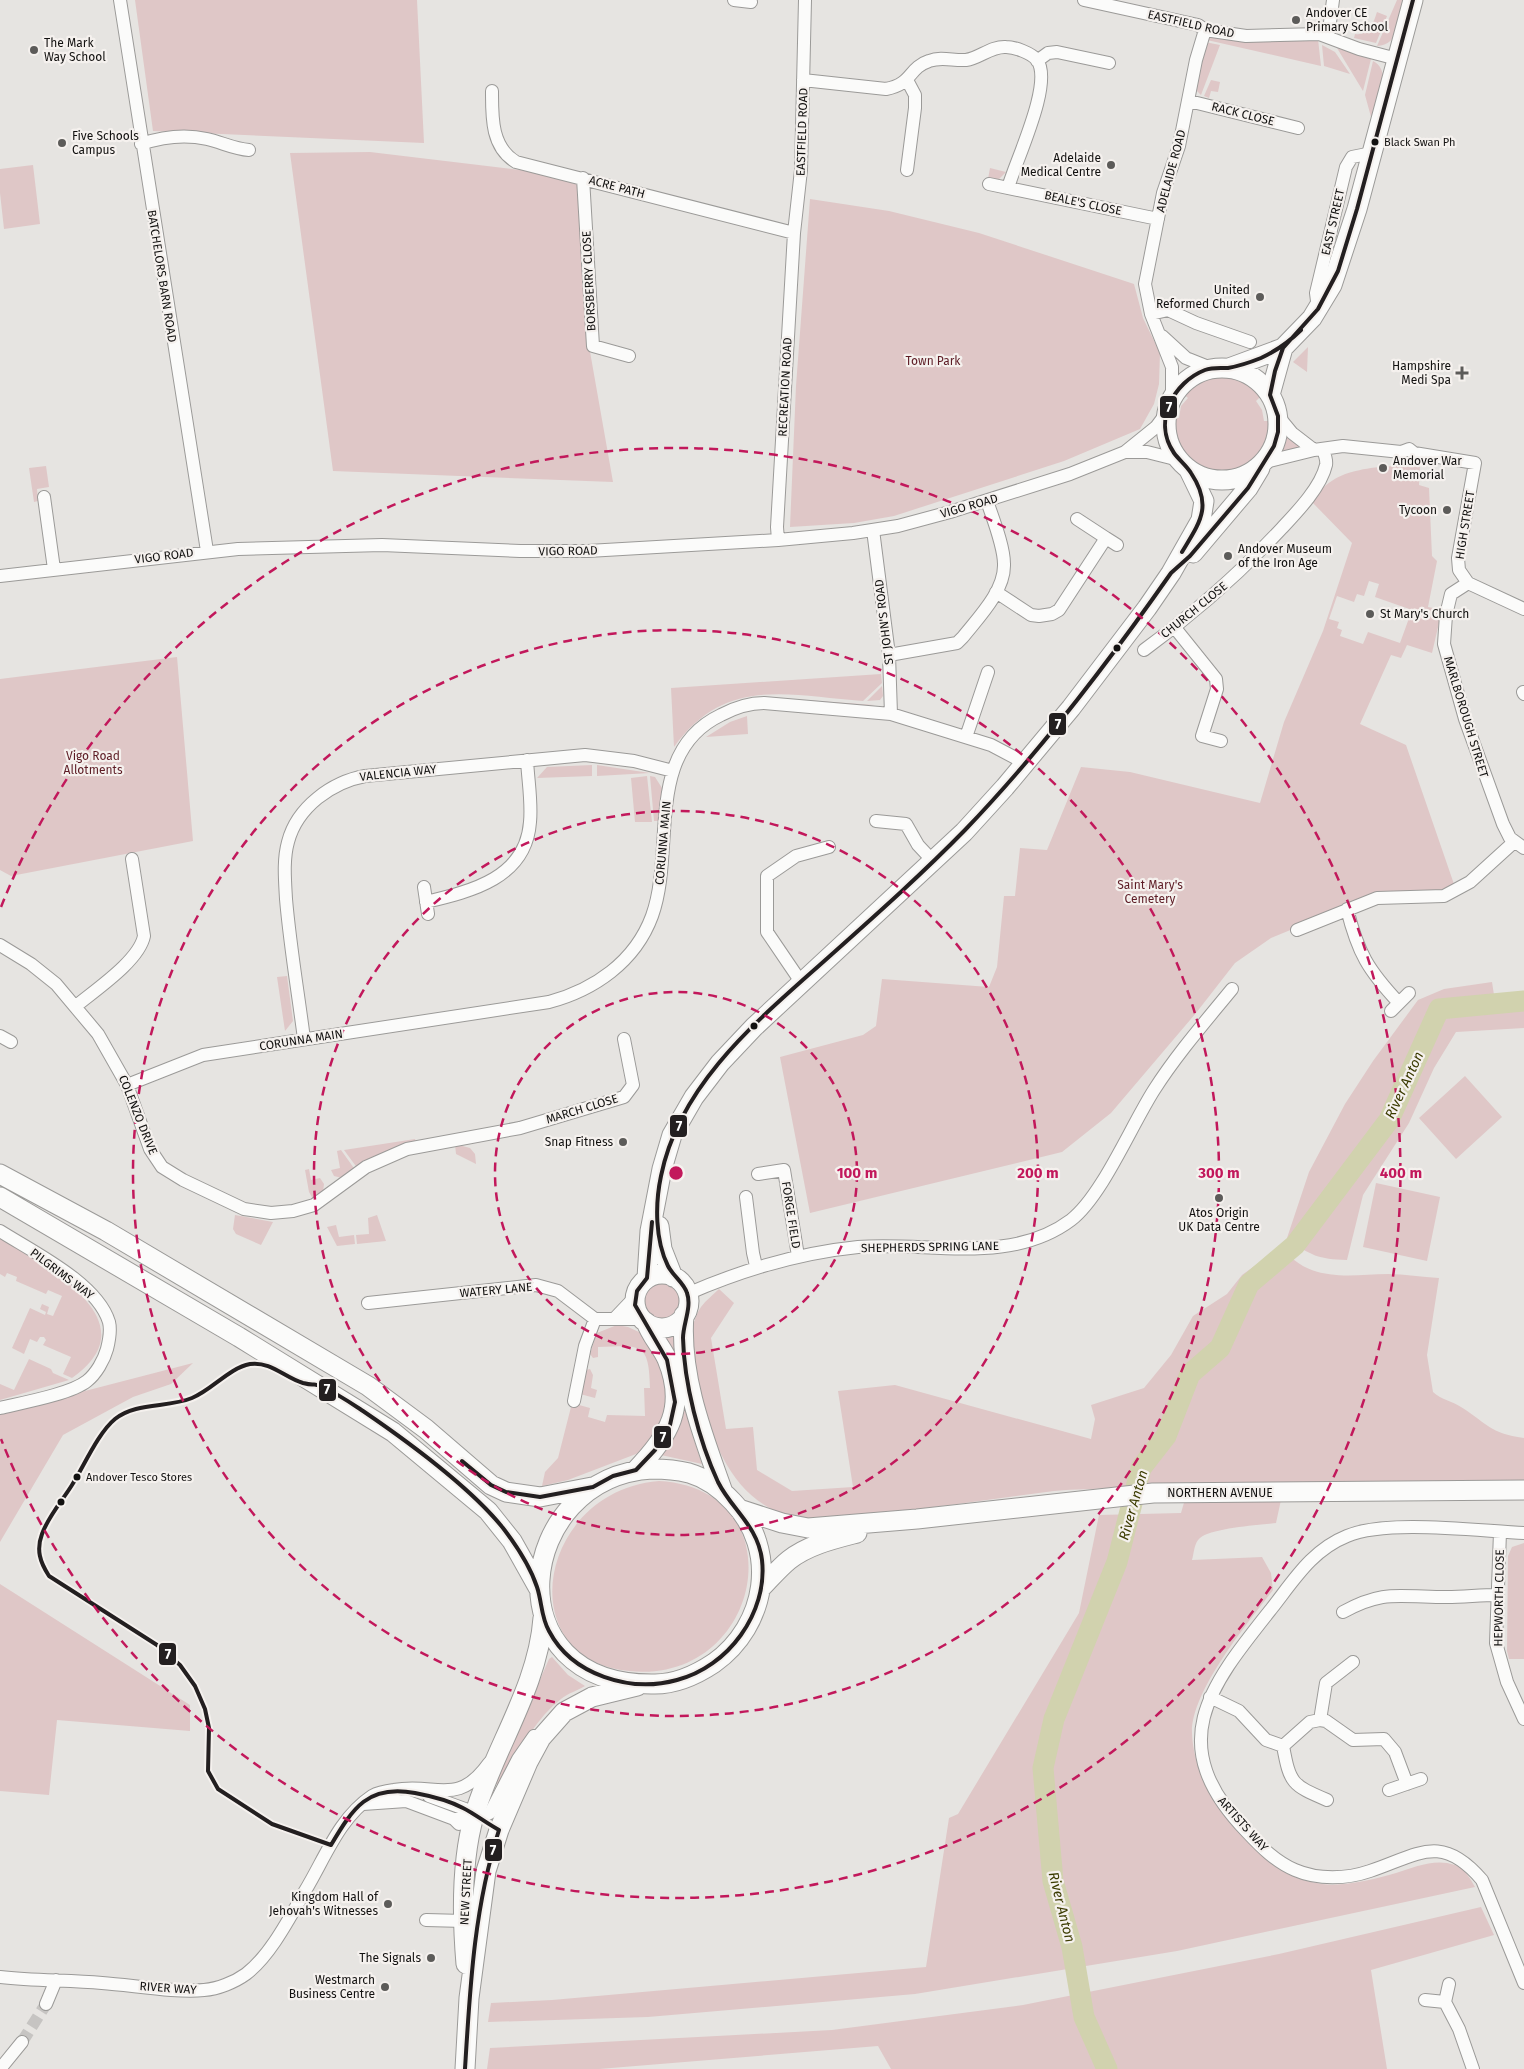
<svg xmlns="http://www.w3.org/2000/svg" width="1524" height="2069" viewBox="0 0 1524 2069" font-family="'Fira Sans',sans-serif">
  <rect width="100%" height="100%" fill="#e6e4e1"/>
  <path fill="#dfc7c7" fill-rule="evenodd" d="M135 0H417L424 143 153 131Z
    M1397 0H1402C1400 18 1400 45 1377 46Z
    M1377 12 1387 16 1376 43 1354 38 1355 34C1369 36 1373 24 1377 12Z
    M1211 37 1318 39 1321 66 1207 40Z
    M1205 42 1220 45 1201 95 1195 89Z
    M1322 45 1335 52 1350 74 1324 66Z
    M1337 48 1371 59 1363 91Z
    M1373 61C1394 72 1376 102 1371 117L1365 95Z
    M1211 80 1220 82 1218 92 1211 91 1209 98 1204 96Z
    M370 152 537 172 578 185 589 346 613 482 333 471 290 153Z
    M33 165 40 224 4 229 0 193V169Z
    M990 168 1006 172 999 179H988Z
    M810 199 889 211 979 233 1134 284 1143 318 1160 353 1159 384 1154 404 1140 429 1064 461 894 516 854 523 790 527 796 386Z
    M1308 347 1307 372 1293 362Z
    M1212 375C1231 375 1250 379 1262 395L1256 401 1262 410 1264 421H1272C1270 492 1172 491 1173 417L1179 418 1181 406 1188 398 1182 393 1196 381Z
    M1285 433 1293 442 1303 448 1279 454Z
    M1420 465 1419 485 1429 488 1432 556 1437 561 1428 607 1442 610 1432 653 1407 645 1401 658 1391 655 1360 724 1406 745 1455 887 1443 892H1422L1317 919 1271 938 1235 963 1196 1013 1111 1113 1062 1152 810 1213 780 1057 863 1035 876 1026 882 979 989 987 997 967 1004 896H1015L1020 848 1047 850 1081 767 1130 772 1260 803 1284 722 1323 631 1352 543 1313 503C1330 464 1384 467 1420 465ZM1369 581 1379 584 1375 597 1412 610 1400 643 1368 632 1363 644 1340 636 1342 630 1337 628 1339 622 1329 619 1337 596 1354 602 1357 594 1364 596Z
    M46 466 49 487 37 489 38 501 34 502 29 468Z
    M177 657 193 841 11 876 0 870V679Z
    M881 674 882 683 863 701C787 695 725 676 674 747L671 688Z
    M882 686 883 696 880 700 867 701Z
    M764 697 874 705 869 706 751 700 678 747C700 716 727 701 764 697Z
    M747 716 748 734 706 737 730 722Z
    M592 765V776L537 778 547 767Z
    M597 765 650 773 597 776Z
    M647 776 652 822H635L631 778Z
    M650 776 655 777 662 788 659 821H654Z
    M287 976 293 1021 285 1031 277 977Z
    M1492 982 1494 995 1524 991V1028L1456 1032 1434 1068 1409 1123 1363 1195 1347 1260C1318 1259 1311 1256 1287 1238L1309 1172 1345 1104 1373 1061 1418 1000 1444 989Z
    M1465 1076 1502 1117 1456 1159 1419 1118Z
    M415 1139 416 1143 358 1169 344 1150Z
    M455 1144 470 1148 475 1154 476 1164 456 1154Z
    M341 1150 356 1171 342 1178 334 1176 331 1170 340 1168 337 1151Z
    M309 1169 311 1180 320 1178 324 1184 323 1192 313 1199 309 1192 305 1170Z
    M1376 1183 1440 1197 1427 1261 1363 1247Z
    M235 1215 273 1222 261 1245 236 1234 233 1229Z
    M377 1215 386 1241 357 1244 356 1235 369 1234 368 1218Z
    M336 1225 339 1237 354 1235 355 1244 337 1246 327 1227Z
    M0 1238C45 1267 153 1321 72 1378L63 1374 71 1357 43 1345 46 1340 44 1337H40L37 1342 30 1339 24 1354 12 1348 30 1308 45 1315 46 1312 40 1309 42 1304 49 1307 47 1314 53 1316 62 1296 48 1290 46 1294 16 1281 17 1277 7 1273 5 1277 0 1274Z
    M1281 1247C1310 1283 1347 1275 1388 1274 1405 1274 1422 1277 1439 1278L1427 1355 1433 1392C1442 1400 1452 1401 1461 1407 1488 1424 1489 1433 1524 1438V1480L1303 1483 1284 1486 1276 1523C1260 1525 1211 1528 1200 1538 1194 1543 1194 1553 1192 1560L1262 1557 1271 1573 1273 1590C1248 1623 1191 1691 1192 1733 1193 1770 1214 1800 1236 1827 1262 1859 1280 1877 1322 1884 1344 1887 1375 1879 1396 1873 1415 1867 1435 1858 1455 1865 1465 1869 1470 1878 1475 1887L1177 1951 915 1994 648 2017 488 2022 491 2003 552 2000 926 1967 949 1818 958 1814 1079 1613 1099 1515 1181 1513 1190 1482C1166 1483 1142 1486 1118 1488 1097 1489 1075 1489 1054 1491 998 1498 942 1507 885 1512 851 1516 814 1525 781 1513 734 1496 712 1443 702 1399 696 1372 683 1333 701 1307 706 1300 713 1295 719 1289L734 1303 711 1338 726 1429 753 1427 757 1470 792 1491 853 1487 838 1391 895 1385 1091 1439 1095 1419 1091 1405 1144 1388 1171 1355 1193 1316 1227 1294 1242 1275Z
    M640 1300a21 21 0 1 1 42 0a21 21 0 1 1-42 0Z
    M617 1325 628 1327 639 1332 659 1360 667 1383 666 1417 644 1449 636 1454 568 1480 542 1486 545 1472 558 1458 571 1407 579 1405 590 1408 588 1417 605 1422 607 1415 645 1416 644 1388H650C649 1340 640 1346 598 1347V1357L593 1358 590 1354 597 1333Z
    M674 1331 692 1434 702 1464 661 1455 670 1441 662 1334Z
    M29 1359 51 1369 53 1373 69 1380 0 1400V1384L14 1390Z
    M193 1363 171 1384 133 1397 63 1435 0 1542V1413Z
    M590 1369 593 1375 591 1388 597 1390 595 1398 580 1394 586 1370Z
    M659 1481C799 1489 764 1685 629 1671 509 1659 538 1491 659 1481Z
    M1524 1543V1659H1509L1507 1651 1508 1556 1512 1547Z
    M0 1584 190 1705V1731L57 1720 49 1795 0 1791Z
    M552 1657 568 1675 585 1686C577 1691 568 1693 561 1699 533 1721 517 1755 500 1786L495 1783 549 1659Z
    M1481 1907 1494 1935 1371 1970 1387 2069H891L878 2046 599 2069H487L490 2048 832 2030 1023 2005 1279 1954Z"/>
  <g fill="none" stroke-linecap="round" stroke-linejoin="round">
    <path stroke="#d1d2ae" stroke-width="21" d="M1107 2069 1084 2017 1072 1947 1053 1881 1043 1768 1054 1719 1117 1562 1141 1468 1166 1436 1190 1374 1220 1348 1249 1284 1295 1245 1389 1120 1439 1009 1524 1001"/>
    <path stroke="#c6c4c2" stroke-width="12" stroke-dasharray="12 6" stroke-linecap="butt" d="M22 2042 46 2004"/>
    <defs>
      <path id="minor" d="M120 0 207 551
        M734 0 751 2
        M1084 0 1198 25 1205 30 1246 36 1319 34 1359 49 1397 59
        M1328 37 1333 0
        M1037 61 1048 53 1057 52 1109 63
        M803 80 886 89C913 84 908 68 929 61 942 56 953 61 966 60 980 58 991 46 1006 47 1015 47 1031 53 1037 60 1054 83 1015 162 1008 188
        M492 91C492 117 491 147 516 162L794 233
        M1189 101 1298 128
        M141 144C162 137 185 134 207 139 221 142 234 149 249 150
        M907 170 915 108V95L907 80
        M583 178 593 346 629 356
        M989 184 1158 219
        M1318 309 1316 293 1346 167 1352 157 1372 153
        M1151 314 1168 310 1196 323 1250 342
        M1162 336 1186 358 1211 368
        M1172 395V367L1151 314 1145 284 1163 193 1179 146 1196 60 1205 30
        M1278 416 1292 433 1314 450
        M1125 452H1147L1179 460
        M1265 462 1314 450 1343 446 1401 452 1409 449 1414 453 1475 463 1458 558 1459 570 1468 583 1524 609
        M44 497 54 569
        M873 530 889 655 891 714
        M1106 538 1117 545
        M778 540 777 527 794 233 801 170 805 0
        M0 576 238 549 382 545 520 551H588L778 540 853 533 898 526 950 512 1070 474 1125 452 1156 427 1165 415
        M1468 583 1451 594 1446 615 1444 644 1465 719 1503 824 1510 838 1524 848
        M996 592 1031 615 1039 616 1052 614 1059 610 1106 538 1077 519
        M1175 628 1216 679 1217 689 1202 736 1221 741
        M1144 650C1196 612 1238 575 1282 528 1297 512 1321 487 1326 465 1327 460 1325 455 1323 450
        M889 655 957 643 963 637C978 618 1005 591 1004 564 1004 546 993 519 987 501
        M1523 692 1524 694
        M966 737 988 672
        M876 821 906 824 918 845 933 861
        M424 887 428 914
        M426 902C472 891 526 878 530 822 532 802 528 780 527 760
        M1347 909C1358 953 1368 970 1399 1003
        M1297 930 1377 898 1444 896 1470 882 1514 842
        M0 945 31 964 56 984 98 1034 127 1085 150 1149 162 1167 183 1180 244 1209 271 1213 293 1211 314 1205 366 1167 407 1149 520 1128 624 1097 633 1085 624 1039
        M801 982 767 932V876L796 856 829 847
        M76 1006C95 990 139 961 144 936L132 859
        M1391 1011 1409 993
        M0 1036 11 1042
        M304 1039C298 992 290 946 286 899 285 880 283 860 288 842 297 807 332 782 365 776L585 755 634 761 673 771
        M127 1085 203 1055 549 1002C594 990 635 962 652 916 676 850 643 752 721 715 736 707 748 703 764 703L891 714 991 745 1025 763
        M758 1174 784 1170 798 1256
        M746 1197 753 1253 756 1266
        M0 1231C33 1252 97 1283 109 1322 111 1330 109 1341 107 1349 104 1360 96 1374 87 1381 71 1394 21 1403 0 1408
        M687 1294C742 1270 798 1253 858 1247 927 1241 1010 1266 1071 1220 1102 1196 1131 1126 1154 1090 1177 1054 1205 1022 1232 989
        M368 1303 536 1285 558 1291 595 1319H641
        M615 1318 635 1297
        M574 1401 585 1346 595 1319
        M1500 1532 1496 1643 1507 1682 1524 1719
        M1524 1533C1478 1531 1387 1519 1347 1536 1312 1550 1294 1580 1272 1608 1209 1687 1162 1744 1247 1832 1261 1847 1276 1862 1295 1870 1318 1880 1347 1879 1370 1871 1418 1855 1441 1832 1482 1880L1524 1983
        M1343 1612C1386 1588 1402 1598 1447 1597 1464 1597 1480 1595 1497 1595
        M1210 1697 1239 1711 1266 1740 1283 1746 1310 1722 1320 1720 1326 1683 1353 1662
        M1320 1720 1326 1721 1353 1740 1384 1739 1395 1752 1407 1784
        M1283 1746C1290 1784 1292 1785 1327 1800
        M1389 1790 1421 1779
        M429 1796 465 1809 474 1817
        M363 1804 406 1801 454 1819 459 1824
        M454 1819 486 1815 490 1813 518 1759 534 1736
        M426 1920 464 1921
        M0 1977C34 1981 68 1980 102 1983 132 1985 176 1993 204 1990 218 1989 235 1982 246 1974 270 1956 290 1917 305 1891 325 1858 339 1818 372 1796 379 1792 386 1791 394 1790 436 1782 457 1808 489 1763
        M1449 1984 1445 2002 1459 2029 1473 2069
        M1425 2000 1445 2002
        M46 2004 56 1980
        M0 2069 22 2042"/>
      <path id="primary" d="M1166 424a56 56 0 1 1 112 0a56 56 0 1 1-112 0Z
        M1229 368 1283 348 1312 318 1332 285 1357 209 1413 0
        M1270 395 1283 348
        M1193 553 1248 488 1260 468
        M0 1174 106 1231 368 1386 426 1429 491 1485 506 1492 540 1497 592 1487
        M0 1197 239 1337 393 1432 488 1511 512 1541 539 1589
        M659 1226 662 1249 673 1277
        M635 1301a27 27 0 1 1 54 0a27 27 0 1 1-54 0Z
        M647 1278 650 1231 662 1169 672 1135 694 1097 720 1063 754 1027 964 832 1005 787 1071 708 1147 608 1171 573 1201 520 1204 501 1189 470
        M684 1315C679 1375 703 1436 723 1492
        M652 1469C664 1469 677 1470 689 1473 706 1478 721 1489 733 1502 779 1550 767 1625 714 1663 696 1675 677 1684 655 1684 489 1687 515 1477 652 1469Z
        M636 1470C669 1436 687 1407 667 1359 661 1346 651 1336 646 1322
        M739 1509 782 1523 808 1528 917 1519 1153 1493 1524 1490
        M761 1588C770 1579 779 1568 789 1560 808 1545 834 1539 857 1533
        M466 1964C462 1917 461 1862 474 1816 493 1750 538 1688 543 1618
        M465 2069 469 1998 486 1871 499 1830 528 1762 541 1738 564 1712 592 1697 637 1686"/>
    </defs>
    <use href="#minor" stroke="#9b9a98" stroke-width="14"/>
    <use href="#primary" stroke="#9b9a98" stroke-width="21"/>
    <use href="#minor" stroke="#fbfbfa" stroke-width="12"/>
    <use href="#primary" stroke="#fbfbfa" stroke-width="19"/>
    <defs>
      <path id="bus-1" d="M1182 552C1200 522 1213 506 1191 473 1186 465 1179 460 1174 453 1152 421 1174 382 1205 370 1213 367 1220 368 1228 368 1239 366 1251 362 1261 358 1276 351 1289 342 1301 330
        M462 1461 491 1485 506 1492 540 1497 593 1487 613 1476 636 1470 655 1450 670 1425 675 1402 667 1360 635 1305 637 1291 647 1278 652 1222
        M331 1845 272 1824 218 1789 208 1771 209 1728 205 1709 195 1686 180 1665 157 1645 49 1576C40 1562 36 1550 42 1534 48 1517 62 1501 72 1485 84 1466 98 1433 115 1419 136 1402 168 1408 192 1398 212 1390 229 1368 250 1364 271 1361 285 1378 303 1383 319 1387 310 1381 324 1388 338 1394 351 1403 363 1411 407 1441 470 1487 503 1528 516 1545 530 1566 537 1587 542 1602 541 1617 549 1631 572 1675 630 1693 677 1680 728 1667 768 1613 762 1560 758 1526 732 1510 718 1482 699 1441 684 1383 683 1338 683 1324 692 1307 687 1293 684 1283 673 1276 668 1266 655 1240 655 1204 661 1176 680 1081 763 1016 831 955 877 914 922 874 965 830 1041 751 1108 663 1171 573L1190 556 1248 488 1274 446 1278 432V416L1270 395 1275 371 1283 348 1318 309 1338 271 1357 209 1413 0
        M331 1845C353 1808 368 1784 415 1793 431 1796 448 1800 463 1808 475 1814 486 1823 499 1830 474 1907 470 1988 465 2069"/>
    </defs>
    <use href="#bus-1" stroke="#f5f1ee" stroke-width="8"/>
    <use href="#bus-1" stroke="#231f20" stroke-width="4"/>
  </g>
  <g fill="none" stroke="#c2185b" stroke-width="2.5" stroke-dasharray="9 6">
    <circle cx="676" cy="1173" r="181"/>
    <circle cx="676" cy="1173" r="362"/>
    <circle cx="676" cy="1173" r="543"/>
    <path d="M1 907A725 725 0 1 1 1 1439"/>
  </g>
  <g fill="#5c5b59" stroke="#f5f1ee" stroke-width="2">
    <circle cx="1296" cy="20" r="5"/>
    <circle cx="34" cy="50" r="5"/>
    <circle cx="62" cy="143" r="5"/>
    <circle cx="1111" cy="165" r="5"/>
    <circle cx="1260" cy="297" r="5"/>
    <path d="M1459.5 365.5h5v5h5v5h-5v5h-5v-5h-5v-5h5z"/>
    <circle cx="1383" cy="468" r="5"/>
    <circle cx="1447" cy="510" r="5"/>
    <circle cx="1228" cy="556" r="5"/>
    <circle cx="1370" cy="614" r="5"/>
    <circle cx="623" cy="1142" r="5"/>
    <circle cx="1219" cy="1198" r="5"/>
    <circle cx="388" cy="1904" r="5"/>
    <circle cx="431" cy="1958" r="5"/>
    <circle cx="385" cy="1987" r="5"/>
  </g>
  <g fill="#121110" stroke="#f5f1ee" stroke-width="2">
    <circle cx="1375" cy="142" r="4.5"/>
    <circle cx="1117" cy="648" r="4.5"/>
    <circle cx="754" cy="1026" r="4.5"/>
    <circle cx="77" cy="1477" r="4.5"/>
    <circle cx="61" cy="1502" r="4.5"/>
  </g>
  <g text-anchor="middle" stroke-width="4.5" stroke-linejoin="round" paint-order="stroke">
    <g font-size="11" fill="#121110" stroke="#f5f1ee" text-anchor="start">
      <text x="1384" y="146">Black Swan Ph</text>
      <text x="86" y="1481">Andover Tesco Stores</text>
    </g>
    <g font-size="12" fill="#121110" stroke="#f5f1ee" text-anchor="end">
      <text x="1306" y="17" text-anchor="start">Andover CE<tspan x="1306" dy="14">Primary School</tspan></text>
      <text x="44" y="47" text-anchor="start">The Mark<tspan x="44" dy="14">Way School</tspan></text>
      <text x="72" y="140" text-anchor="start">Five Schools<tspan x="72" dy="14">Campus</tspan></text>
      <text x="1101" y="162">Adelaide<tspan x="1101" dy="14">Medical Centre</tspan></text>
      <text x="1250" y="294">United<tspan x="1250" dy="14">Reformed Church</tspan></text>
      <text x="1451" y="370">Hampshire<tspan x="1451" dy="14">Medi Spa</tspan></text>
      <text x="1393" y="465" text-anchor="start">Andover War<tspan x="1393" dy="14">Memorial</tspan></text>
      <text x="1437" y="514">Tycoon</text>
      <text x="1238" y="553" text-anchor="start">Andover Museum<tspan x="1238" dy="14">of the Iron Age</tspan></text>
      <text x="1380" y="618" text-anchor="start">St Mary's Church</text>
      <text x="613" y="1146">Snap Fitness</text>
      <text x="1219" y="1217" text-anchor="middle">Atos Origin<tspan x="1219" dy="14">UK Data Centre</tspan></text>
      <text x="378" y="1901">Kingdom Hall of<tspan x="378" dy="14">Jehovah's Witnesses</tspan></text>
      <text x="421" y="1962">The Signals</text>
      <text x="375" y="1984">Westmarch<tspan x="375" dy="14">Business Centre</tspan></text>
    </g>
    <g font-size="12" fill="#121110" stroke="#f5f1ee">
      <text transform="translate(1191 24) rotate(13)" y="4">EASTFIELD ROAD</text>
      <text transform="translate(1243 114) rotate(14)" y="4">RACK CLOSE</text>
      <text transform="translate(802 132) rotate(-88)" y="4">EASTFIELD ROAD</text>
      <text transform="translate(1171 171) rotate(-75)" y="4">ADELAIDE ROAD</text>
      <text transform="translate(617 187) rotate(15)" y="4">ACRE PATH</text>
      <text transform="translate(1083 203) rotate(12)" y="4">BEALE'S CLOSE</text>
      <text transform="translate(1333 222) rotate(-77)" y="4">EAST STREET</text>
      <text transform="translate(162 276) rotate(81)" y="4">BATCHELORS BARN ROAD</text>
      <text transform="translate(589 281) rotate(-93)" y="4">BORSBERRY CLOSE</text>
      <text transform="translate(785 387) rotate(-87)" y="4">RECREATION ROAD</text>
      <text transform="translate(969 506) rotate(-16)" y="4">VIGO ROAD</text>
      <text transform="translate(1465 525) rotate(-81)" y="4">HIGH STREET</text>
      <text transform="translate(568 551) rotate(-1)" y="4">VIGO ROAD</text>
      <text transform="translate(164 556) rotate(-7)" y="4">VIGO ROAD</text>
      <text transform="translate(1194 610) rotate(-39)" y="4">CHURCH CLOSE</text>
      <text transform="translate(884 622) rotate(-97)" y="4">ST JOHN'S ROAD</text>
      <text transform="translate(1466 717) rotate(73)" y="4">MARLBOROUGH STREET</text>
      <text transform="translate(398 773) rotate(-6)" y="4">VALENCIA WAY</text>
      <text transform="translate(663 843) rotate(-85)" y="4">CORUNNA MAIN</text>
      <text transform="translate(301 1040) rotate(-9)" y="4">CORUNNA MAIN</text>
      <text transform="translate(582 1109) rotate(-17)" y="4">MARCH CLOSE</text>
      <text transform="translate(138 1115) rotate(68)" y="4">COLENZO DRIVE</text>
      <text transform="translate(791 1215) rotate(81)" y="4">FORGE FIELD</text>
      <text transform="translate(930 1247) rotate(-1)" y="4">SHEPHERDS SPRING LANE</text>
      <text transform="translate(62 1274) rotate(37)" y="4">PILGRIMS WAY</text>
      <text transform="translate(496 1290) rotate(-5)" y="4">WATERY LANE</text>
      <text x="1220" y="1497">NORTHERN AVENUE</text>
      <text transform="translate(1499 1598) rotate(-89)" y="4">HEPWORTH CLOSE</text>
      <text transform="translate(1243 1824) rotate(48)" y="4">ARTISTS WAY</text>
      <text transform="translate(466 1892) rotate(-87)" y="4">NEW STREET</text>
      <text transform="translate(168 1988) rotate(4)" y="4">RIVER WAY</text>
    </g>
    <g font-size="12" fill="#5d1c25" stroke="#f5f1ee">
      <text x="933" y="365">Town Park</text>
      <text x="93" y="760">Vigo Road<tspan x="93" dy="14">Allotments</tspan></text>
      <text x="1150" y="889">Saint Mary's<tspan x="1150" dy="14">Cemetery</tspan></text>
    </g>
    <g font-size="14" font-style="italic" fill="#3b3b00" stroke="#f5f1ee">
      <text transform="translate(1404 1085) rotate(-65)" y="5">River Anton</text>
      <text transform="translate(1133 1505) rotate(-74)" y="5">River Anton</text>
      <text transform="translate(1062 1907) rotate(76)" y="5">River Anton</text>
    </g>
  </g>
  <circle cx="676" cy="1173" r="8" fill="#c2185b" stroke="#f5f1ee" stroke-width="2.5"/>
  <g font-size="15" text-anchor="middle" font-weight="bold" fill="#c2185b" stroke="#f5f1ee" stroke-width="4.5" stroke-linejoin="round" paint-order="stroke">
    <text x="857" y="1178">100 m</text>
    <text x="1038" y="1178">200 m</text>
    <text x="1219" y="1178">300 m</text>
    <text x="1401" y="1178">400 m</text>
  </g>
  <g stroke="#f5f1ee" stroke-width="2">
    <rect x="1159" y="395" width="19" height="24" rx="5" fill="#231f20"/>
    <rect x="1048" y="712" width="19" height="24" rx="5" fill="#231f20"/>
    <rect x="669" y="1114" width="19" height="24" rx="5" fill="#231f20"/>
    <rect x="318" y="1378" width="19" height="24" rx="5" fill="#231f20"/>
    <rect x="653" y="1425" width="19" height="24" rx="5" fill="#231f20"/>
    <rect x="158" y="1642" width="19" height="24" rx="5" fill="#231f20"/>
    <rect x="484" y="1838" width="19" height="24" rx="5" fill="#231f20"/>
  </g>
  <g font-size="14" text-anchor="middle" font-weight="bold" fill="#fff">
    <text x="1169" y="412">7</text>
    <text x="1058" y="729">7</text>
    <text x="679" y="1131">7</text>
    <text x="327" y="1394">7</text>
    <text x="663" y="1442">7</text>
    <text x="168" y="1659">7</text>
    <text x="493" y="1855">7</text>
  </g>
</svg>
